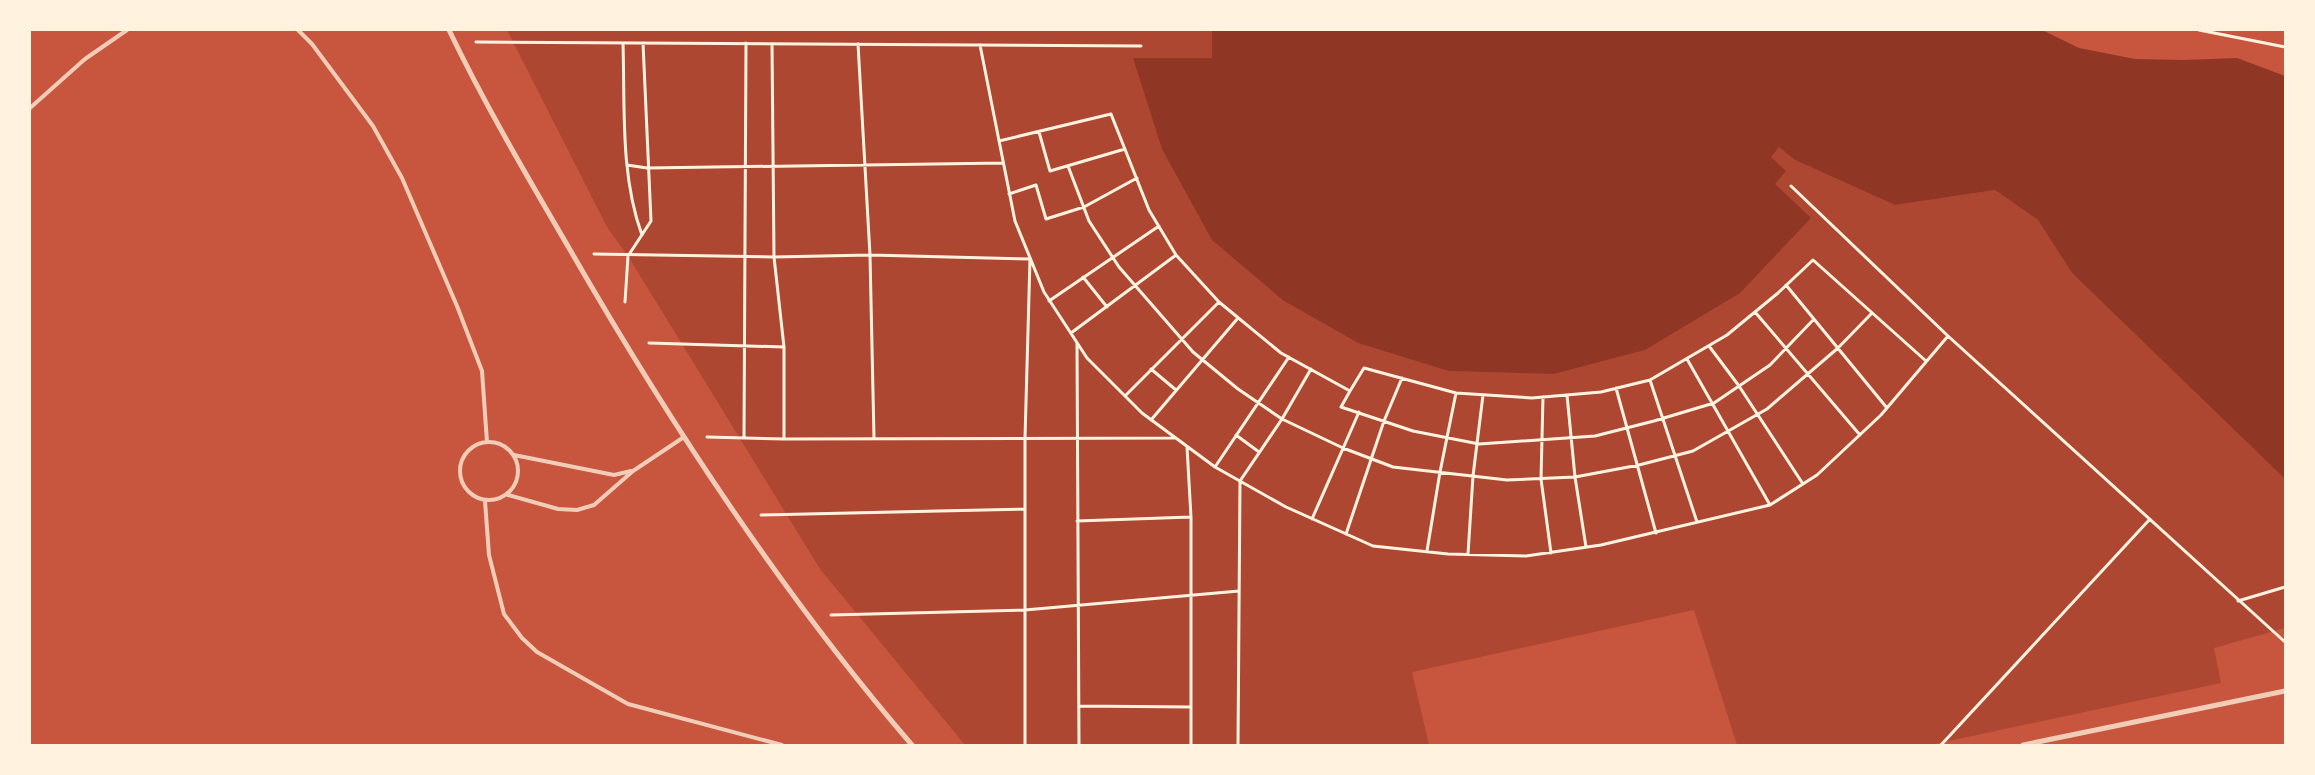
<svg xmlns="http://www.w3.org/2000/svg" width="2315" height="775" viewBox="0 0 2315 775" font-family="'PT Sans',sans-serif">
  <rect width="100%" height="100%" fill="#c8553d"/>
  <path fill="#ae4732" d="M507 30H1232L1212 58H1133L1284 301 1358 343 1448 371 1554 374 1645 350 1775 184 1770 157 1779 147 1795 160 1895 205 1995 190 2038 220 2072 273 2285 479V628L2214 648 2221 683 1930 745H1737L1694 610 1412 672 1429 745H965L820 569 628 256 607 227Z"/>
  <path fill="#8f3625" d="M1232 30H2042L2079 48 2135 59 2184 60 2237 58 2285 76V479L2072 273 2038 220 1995 190 1895 205 1795 160 1779 147 1771 157 1786 171 1775 184 1811 218 1740 293 1645 350 1554 374 1448 371 1358 343 1284 301 1212 240 1162 149 1133 58H1212V31Z"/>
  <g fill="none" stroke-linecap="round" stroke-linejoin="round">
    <path stroke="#fff3e0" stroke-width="3" d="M2199 30 2285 47
      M476 42 1141 46
      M623 43C625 106 620 175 642 235
      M772 44 774 257 784 347V439
      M858 44 870 255 874 438
      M980 45 1015 221 1044 292 1087 358 1142 413 1215 467 1286 507 1373 546 1448 554 1526 556 1601 545 1770 505 1817 475 1881 415 1948 336
      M1039 132 1050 171 1125 149
      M999 141 1111 114 1149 210 1176 255 1219 302 1281 353 1350 391 1364 368 1456 393 1532 398 1601 392 1650 380 1727 335 1778 293 1813 260 1926 361
      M627 165 647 168 1003 163
      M1068 166 1089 221 1119 267 1193 352 1238 389 1282 419 1343 448 1393 467 1507 480 1575 477 1639 465 1693 451 1767 409 1838 348 1872 313
      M1791 186 1948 336 2285 642
      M1009 194 1036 185 1046 219 1084 207 1137 178
      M594 254 774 257 870 255 1030 259 1025 438V745
      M1083 277 1107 307
      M1786 285 1887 408
      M1049 301 1159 226
      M625 302 628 256 651 221 643 43
      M1755 312 1860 435
      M1071 333 1176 255
      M649 343 784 347
      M1077 343 1079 745
      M1709 346 1739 386 1803 484
      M1687 359 1770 505
      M1151 369 1176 390
      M1650 380 1697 522
      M1616 388 1656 533
      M1350 391 1341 407 1413 431 1479 444 1595 436 1654 421 1714 403 1770 365 1814 319
      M1567 395 1575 477 1586 547
      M1125 396 1219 302
      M1543 397 1541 479 1551 553
      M1151 420 1238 318
      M1236 435 1259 452
      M707 437 784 439 1175 438
      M744 438 746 43
      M1187 447 1191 517V745
      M1215 467 1289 357
      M761 515 1025 509
      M1312 519 1359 412
      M1077 521 1191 517
      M1346 534 1384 421 1402 378
      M1427 551 1440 472 1456 393
      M1468 554 1473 476 1483 395
      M2238 601 2285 587
      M831 615 1025 610 1239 591
      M1079 706 1191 707
      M1238 745 1240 481 1282 419 1311 369
      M1941 745 2150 519"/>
    <path stroke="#f1ccb7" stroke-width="4" d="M298 30 312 44 373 126 402 178 457 306 482 371 487 442
      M30 108 85 59 127 30
      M460 471a29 29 0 1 1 58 0a29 29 0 1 1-58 0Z
      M514 455 614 475 631 471
      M508 495 558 509 577 510 594 505 633 471 684 437
      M485 501 489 555 504 614 522 638 537 652 628 704 782 745"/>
    <path stroke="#f1ccb7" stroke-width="5" d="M449 30C485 105 527 176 569 248 669 422 781 593 912 745
      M2023 745 2285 691"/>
  </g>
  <rect width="2315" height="775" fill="none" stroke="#fff3e0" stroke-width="62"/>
</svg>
